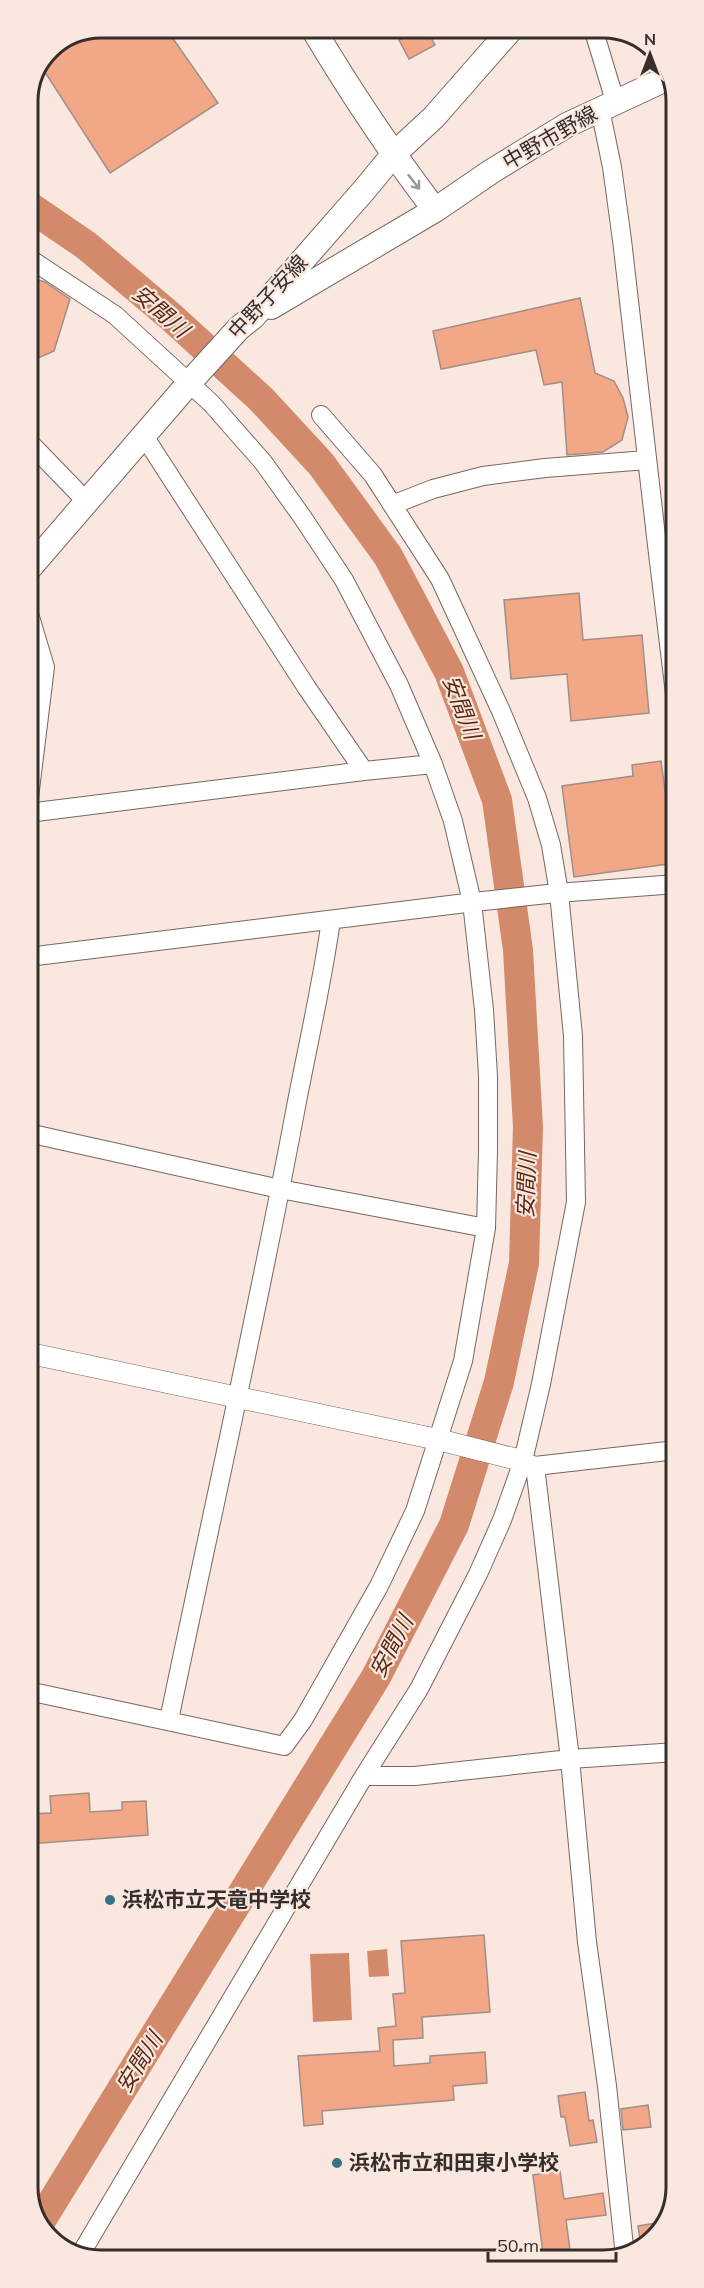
<svg xmlns="http://www.w3.org/2000/svg" width="704" height="2288" viewBox="0 0 704 2288" font-family="Mulish,'Noto Sans JP',sans-serif">
  <rect width="100%" height="100%" fill="#fae7df"/>
  <path fill="#d38a6a" d="M387 1949 389 1976 369 1977 367 1951Z
    M349 1953 352 2020 313 2022 310 1954Z"/>
  <g fill="none" stroke-linecap="round" stroke-linejoin="round">
    <path stroke="#d38a6a" stroke-width="30" d="M27 205 87 246 170 316 261 399 321 464 388 556 449 672 497 800 518 950 528 1127 524 1263 499 1382 454 1525 376 1677 40 2222"/>
  </g>
  <path fill="#f2a786" stroke="#a08f88" stroke-width="1.5" d="M100 27H165L218 103 110 173 41 66 48 50Z
    M422 28 423 31 426 29 435 45 409 59 399 40Z
    M31 278 45 282 70 299 54 351 27 363V291Z
    M580 298 595 373 614 381 623 398 628 417 622 440 603 452 567 455 562 382 544 385 536 350 441 369 433 331Z
    M579 593 583 640 642 635 649 713 571 721 567 674 511 679 504 600Z
    M661 761 675 863 574 877 562 786 633 776 632 765Z
    M89 1793 90 1812 122 1810V1802L146 1801 148 1835 28 1844V1814L51 1813 50 1796Z
    M484 1935 490 2012 422 2017 423 2038 393 2040 394 2066 430 2063V2056L485 2052 487 2083 453 2086 454 2100 322 2111 323 2124 304 2126 298 2056 380 2051 378 2028 396 2026 393 1994 405 1993 401 1941Z
    M585 2092 589 2121 593 2120 597 2142 570 2146 565 2117H561L558 2096Z
    M648 2105 651 2127 623 2130 621 2109Z
    M560 2171 564 2199 603 2193 606 2215 566 2220 570 2250 543 2254 533 2175Z
    M664 2222 659 2236 641 2246 638 2226Z"/>
  <g fill="none" stroke-linecap="round" stroke-linejoin="round">
    <defs>
      <path id="minor" d="M593 28 615 101
        M600 109 612 167 622 240 657 545
        M27 257 115 315 211 403 263 462 303 518 344 580 399 685 433 764 453 821 472 902 484 1010 488 1076V1150L486 1228 463 1361 415 1511 379 1586 303 1720 284 1746 28 1691
        M144 436 307 688 364 771
        M27 440 87 502
        M392 505 433 489 483 476 545 468 647 460
        M676 543 657 545 676 702
        M27 607 45 667 28 806
        M28 813 364 771 433 764
        M28 957 474 902 557 893 676 884
        M28 1133 280 1189 486 1228
        M524 1462 535 1466 676 1450
        M535 1466 570 1759 587 1942 607 2086 625 2256
        M169 1720C211 1518 257 1315 295 1112 307 1048 322 985 331 920
        M364 1776H415L570 1759 677 1752
        M80 2255 364 1776 419 1689 478 1574 502 1520 523 1461 541 1384 576 1202 573 1036 559 893 551 845 537 798 501 711 440 579 373 475 321 415"/>
      <path id="tertiary" d="M28 1353 440 1440 523 1461"/>
      <path id="secondary" d="M312 27C350 91 390 151 435 210
        M271 307 435 210 492 171 567 125 670 77
        M27 571 189 383 239 328 253 317 365 189 393 155 434 117 513 27"/>
    </defs>
    <use href="#minor" stroke="#766760" stroke-width="20"/>
    <use href="#tertiary" stroke="#766760" stroke-width="22"/>
    <use href="#secondary" stroke="#766760" stroke-width="26"/>
    <use href="#minor" stroke="#fff" stroke-width="18"/>
    <use href="#tertiary" stroke="#fff" stroke-width="21"/>
    <use href="#secondary" stroke="#fff" stroke-width="24"/>
  </g>
  <defs><path id="oneway-shaft" d="M-6 0H5M1.5-3L5.5 0L1.5 3" fill="none" stroke-width="1.6" stroke-linecap="round" stroke-linejoin="round" transform="scale(1.5)"/></defs>
  <use stroke="#9a9695" href="#oneway-shaft" transform="translate(414 182) rotate(52)"/>
  <g fill="#357389" stroke="#fae7df" stroke-width="2">
    <circle cx="110" cy="1900" r="6"/>
    <circle cx="337" cy="2163" r="6"/>
  </g>
  <g text-anchor="middle" stroke-width="4.5" stroke-linejoin="round" paint-order="stroke">
    <g font-size="21" fill="#352e2b" stroke="#fae7df">
      <text transform="translate(550 138) rotate(-30)" y="7">中野市野線</text>
      <text transform="translate(268 297) rotate(-47)" y="7">中野子安線</text>
    </g>
    <g font-size="21" font-weight="bold" fill="#352e2b" stroke="#fae7df" text-anchor="start">
      <text x="122" y="1907">浜松市立天竜中学校</text>
      <text x="349" y="2170">浜松市立和田東小学校</text>
    </g>
    <g font-size="22" font-style="italic" fill="#592912" stroke="#fae7df">
      <text transform="translate(161 311) rotate(41)" y="8">安間川</text>
      <text transform="translate(462 707) rotate(69)" y="8">安間川</text>
      <text transform="translate(526 1185) rotate(-88)" y="8">安間川</text>
      <text transform="translate(391 1646) rotate(-62)" y="8">安間川</text>
      <text transform="translate(139 2062) rotate(-58)" y="8">安間川</text>
    </g>
  </g>
  <path d="M0 0H704V2288H0ZM101 38H603A63 63 0 0 1 666 101V2187A63 63 0 0 1 603 2250H101A63 63 0 0 1 38 2187V101A63 63 0 0 1 101 38Z" fill="#fae7df" fill-rule="evenodd"/>
  <path fill="none" stroke="#352e2b" stroke-width="3" d="M101 38H603A63 63 0 0 1 666 101V2187A63 63 0 0 1 603 2250H101A63 63 0 0 1 38 2187V101A63 63 0 0 1 101 38Z"/>
  <g transform="translate(650 54)" stroke="#fae7df" stroke-width="4.5" paint-order="stroke">
  <path d="M0-4.5L10 22L0 15L-10 22Z" fill="#352e2b"/>
  <text y="-9" font-size="16" font-weight="bold" text-anchor="middle" fill="#352e2b">N</text>
  </g>
  <path d="M488 2252v9h128v-9" fill="none" stroke="#352e2b" stroke-width="3"/>
  <text x="497" y="2252" font-size="18" fill="#352e2b" stroke="#fae7df" stroke-width="4.5" paint-order="stroke">50 m</text>
</svg>
